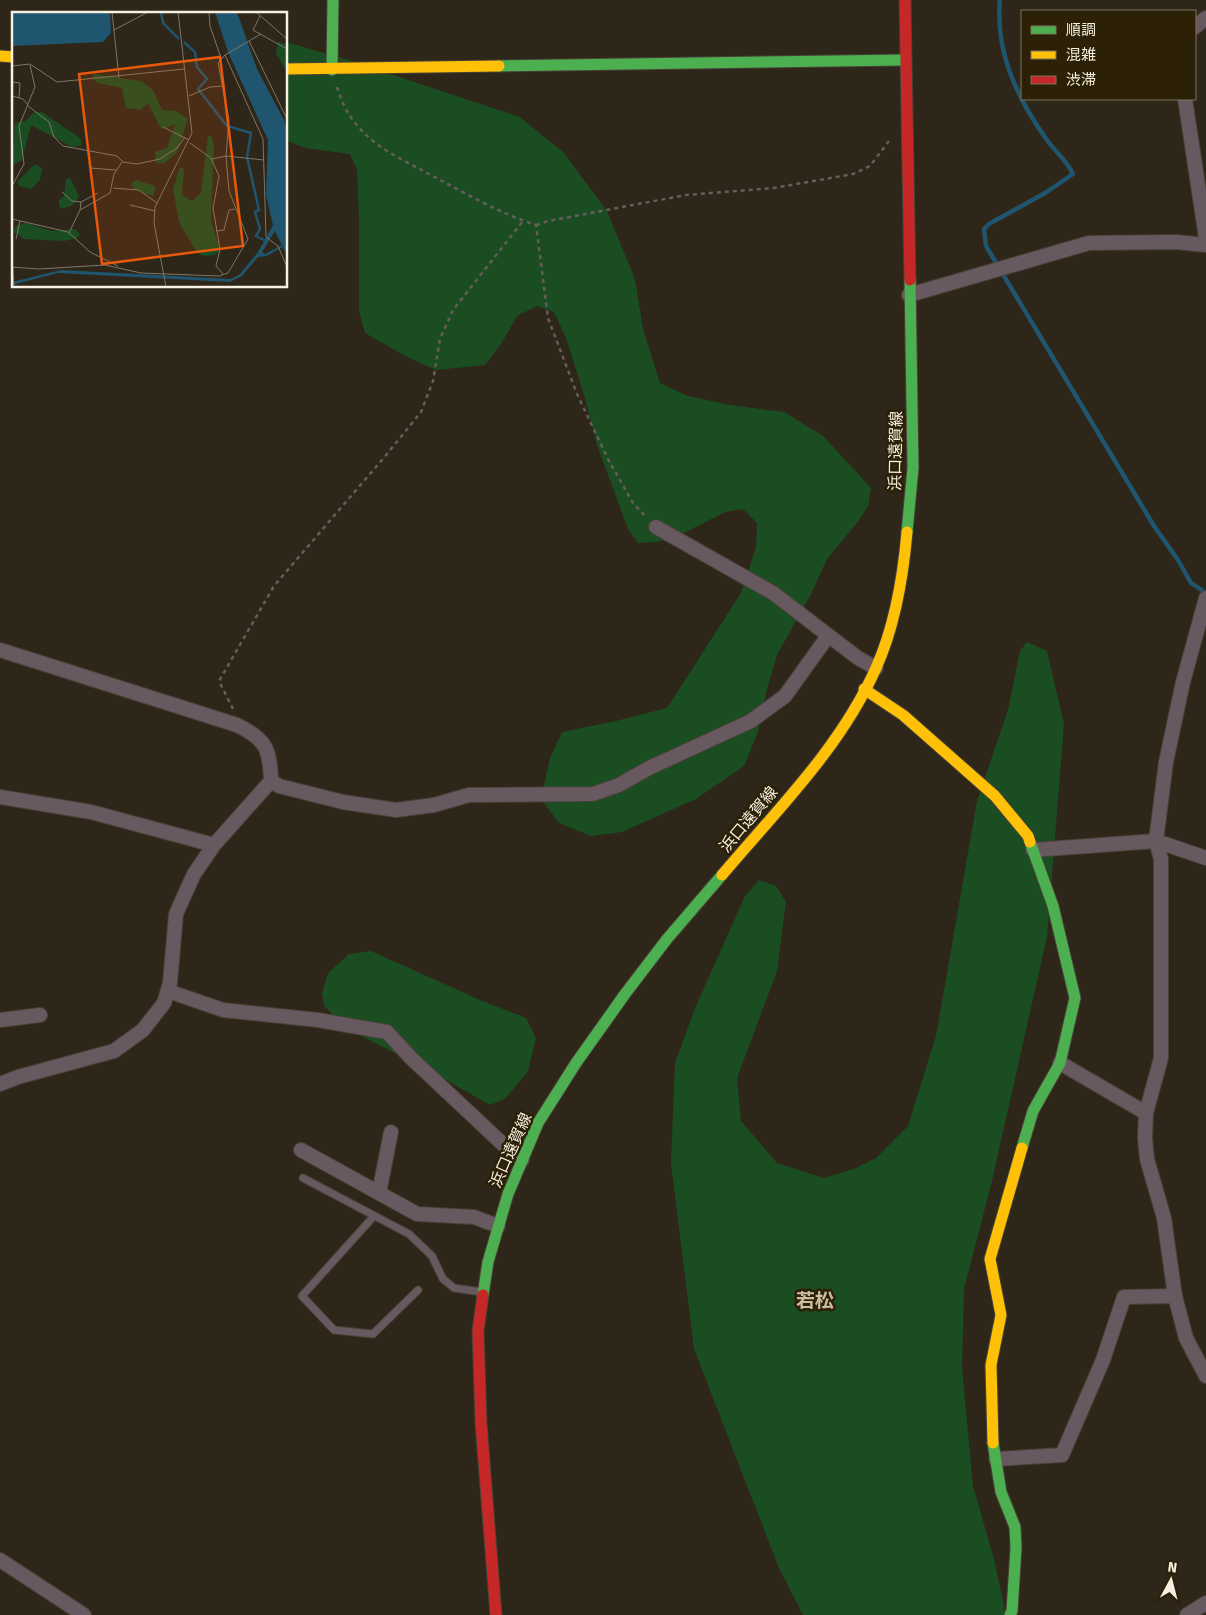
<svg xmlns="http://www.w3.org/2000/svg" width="1206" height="1615" viewBox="0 0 1206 1615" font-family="'Fira Sans','Noto Sans JP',sans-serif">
  <rect width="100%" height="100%" fill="#2e2618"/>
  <path fill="#1a4e22" d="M286 42 345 59 520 117 564 153 607 211 635 279 643 329 660 383 688 396 730 405 784 412 823 436 871 488 868 506 857 523 827 559 810 596 777 655 766 693 758 732 744 766 696 799 622 832 591 836 559 823 541 799 550 758 562 732 616 721 667 708 741 593 756 547 757 523 743 509 725 512 678 536 656 542 638 543 628 529 597 445 585 398 566 338 554 312 537 306 517 316 501 344 485 365 436 370 407 357 365 333 359 311V220L357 170 350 154 305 148 286 140Z
    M1027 642 1047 651 1064 724 1047 937 991 1185 964 1289 962 1368 973 1486 994 1559 1006 1615H803L779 1568 694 1349 671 1163 675 1063 695 1008 745 896 759 880 776 886 786 902 777 971 737 1078 741 1121 777 1163 824 1178 856 1168 876 1158 908 1126 936 1036 977 801 1008 710 1020 651Z
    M371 951 480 1000 526 1018 536 1038 528 1071 506 1098 490 1105 439 1076 342 1026 324 1005 322 993 328 973 349 954Z"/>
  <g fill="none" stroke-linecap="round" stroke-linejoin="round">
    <path stroke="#1f556e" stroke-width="4.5" d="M1000 0C995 51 1018 100 1047 140 1056 153 1066 159 1073 174L1045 193 989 224 984 229 986 246 1154 526 1178 560 1191 583 1206 593"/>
    <defs>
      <path id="lane" d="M303 1178 409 1234 432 1256 443 1279 454 1288 482 1292
        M374 1216 302 1296 334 1330 373 1334 418 1290"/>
      <path id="street" d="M1195 27 1206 18
        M1185 99 1206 238
        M909 295 1089 243 1176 242 1206 245
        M656 527 773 593 858 658 876 668
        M1206 598 1183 682 1166 762 1156 841 1161 859V1058L1146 1113 1145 1138 1147 1159 1164 1218 1175 1296 1186 1338 1206 1376
        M0 650 237 725C266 739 270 749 271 781L214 845 194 874 176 914 170 983 164 1003 143 1030 114 1051 18 1077 0 1084
        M271 781 279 786 343 802 396 810 434 805 469 795 593 794 619 785 649 768 751 721 785 696 828 636
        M0 797 91 812 214 845
        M1033 850 1156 841 1206 858
        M168 991 223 1010 318 1020 387 1032 411 1058 508 1149 522 1160
        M0 1020 40 1015
        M1060 1063 1146 1113
        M301 1150 417 1214 474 1217 498 1226
        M379 1193 391 1132
        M996 1459 1062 1455 1103 1360 1124 1297 1175 1296
        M0 1560 84 1615
        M1187 1615 1206 1603"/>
      <path id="fast" d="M499 66 905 60
        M332 70 333 0
        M907 532 913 468 910 280
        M1022 1148 1033 1111 1060 1063 1075 998 1053 906 1030 842
        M483 1295 488 1262 508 1194 538 1123 576 1063 625 994 667 939 722 875
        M993 1443 1001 1492 1015 1527 1016 1548 1012 1611 1010 1615"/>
      <path id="slow" d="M0 56 14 57
        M286 69 499 66
        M864 689 903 715 995 796 1028 836 1030 842
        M722 875C777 810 841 747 876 668 895 626 903 578 907 532
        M993 1443 991 1365 1001 1315 990 1259 1022 1148"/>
      <path id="jam" d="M905 0 910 280
        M483 1295 478 1331 481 1423 496 1615"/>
    </defs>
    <use href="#lane" stroke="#484136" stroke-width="9"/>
    <use href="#street" stroke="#484136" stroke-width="16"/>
    <use href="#fast" stroke="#484136" stroke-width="13"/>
    <use href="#slow" stroke="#484136" stroke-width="13"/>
    <use href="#jam" stroke="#484136" stroke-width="13"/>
    <path stroke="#685c5d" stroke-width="2.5" stroke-dasharray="4 4" stroke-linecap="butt" d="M337 87C344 108 349 117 364 133 382 151 407 162 429 174 463 192 499 213 536 225L548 318 577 394 608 459 633 503 646 517
      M536 225 548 221 686 195 774 188 853 174 870 166 889 141
      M233 709 219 681 274 586 387 454 421 412 433 381 440 339 453 310 523 221"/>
    <use href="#lane" stroke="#68585f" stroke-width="7"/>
    <use href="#street" stroke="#68585f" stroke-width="14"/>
    <use href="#fast" stroke="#4caf50" stroke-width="11"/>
    <use href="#slow" stroke="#ffc107" stroke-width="11"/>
    <use href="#jam" stroke="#c62828" stroke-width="11"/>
  </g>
  <g text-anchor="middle" stroke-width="5" stroke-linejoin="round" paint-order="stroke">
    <g font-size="16" fill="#f7efe0" stroke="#2c2006">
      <text transform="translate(895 451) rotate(-89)" y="6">浜口遠賀線</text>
      <text transform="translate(748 819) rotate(-50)" y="6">浜口遠賀線</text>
      <text transform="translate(510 1150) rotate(-66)" y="6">浜口遠賀線</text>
    </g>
    <g font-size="19" font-weight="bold" fill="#cdbea0" stroke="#2c2006">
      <text x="815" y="1307">若松</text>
    </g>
  </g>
  <g transform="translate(12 12)">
    <rect width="275" height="275" fill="#2e2618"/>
    <path d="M266 30 275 32V61L264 41ZM83 62 129 69 141 78 150 98 164 99 176 107 165 141 152 151H144L143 140 155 136 163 113 149 117 136 91 129 98 114 96 110 76 86 71 80 66ZM22 100H30L69 127V134L60 135 19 113 10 148 0 154 3 111 14 109ZM196 124H199L202 132 199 209 208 238 203 243 192 244 185 241 167 210 161 177 168 155 172 157 170 183 180 189 189 181ZM23 152 30 156 28 168 19 177 7 174 5 170ZM58 166 67 184 61 193 50 197 47 194V188L52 184 54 167ZM124 168 143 174 142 184 122 178 119 172ZM14 211 40 219 63 217 68 222 65 226 52 229 12 227 2 220 3 214Z" fill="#1a4e22"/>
    <path d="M98 0 99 21 91 30 0 34V0ZM203 0H225L245 57 272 108 275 118V244L263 219 250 240 256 244 246 245 230 264 218 270 46 261 0 273V270L49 258 219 267 228 262 246 240 261 213 254 183 256 128 216 40Z" fill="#1f556e"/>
    <path fill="none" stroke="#1f556e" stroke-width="2.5" d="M149 0 151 11 167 27M172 30 183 40 185 55 195 67 186 77 215 114 239 121 235 145 247 198 243 200 248 217 244 224 254 229M254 243 270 234"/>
    <path fill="none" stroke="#7e7668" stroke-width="1" d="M100 0 107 66M197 0 198 14 209 46M244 0 275 27M248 4 241 18 275 37M102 18 136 0M237 29 275 107M213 43 251 127 254 225 266 234 275 255M0 54 18 52 45 70 172 57M0 70 8 71 7 86M0 84 11 87 16 93M177 84 198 75 212 74M16 94 37 110 42 125 51 134 105 144 111 150 125 152 148 147 165 136 173 125M151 115 177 128M178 131 199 146 207 164 201 196 208 237 204 254 212 263M200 147 214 144 252 148M78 156 104 158M0 174 12 152 7 114 23 75 18 53M101 176 127 178 145 191M50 180 60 189 69 190 68 198M69 190 86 181M118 193 143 199M0 207 56 220 78 240 106 254M204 219 212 218 217 198 223 197M57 221 68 198 98 181 102 162 110 150M4 227 8 209M0 245 2 275M0 255 27 257 93 253 129 261 207 264 216 261 236 227 217 179 214 144 217 108 206 51 213 43 249 22M154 275 142 211 143 195 180 121 166 0"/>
    <path fill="#e8590c" fill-opacity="0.15" stroke="#e8590c" stroke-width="2.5" d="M208 45 231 234 90 252 67 62Z"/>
    <rect width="275" height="275" fill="none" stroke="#f7efe0" stroke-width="2.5"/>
  </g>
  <rect x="1021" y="10" width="175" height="90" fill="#2c2006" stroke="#7d735d"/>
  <rect x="1031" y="26" width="25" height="8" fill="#4caf50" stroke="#7d735d"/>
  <text x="1066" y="35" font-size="15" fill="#f7efe0">順調</text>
  <rect x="1031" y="51" width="25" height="8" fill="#ffc107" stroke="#7d735d"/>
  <text x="1066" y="60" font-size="15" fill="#f7efe0">混雑</text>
  <rect x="1031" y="76" width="25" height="8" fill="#c62828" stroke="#7d735d"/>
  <text x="1066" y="85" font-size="15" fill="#f7efe0">渋滞</text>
  <g transform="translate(1171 1580) rotate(7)" stroke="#2c2006" stroke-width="4" paint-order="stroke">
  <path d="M0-4L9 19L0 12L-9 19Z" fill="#f7efe0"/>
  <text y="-8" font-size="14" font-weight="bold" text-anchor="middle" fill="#f7efe0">N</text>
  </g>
</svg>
